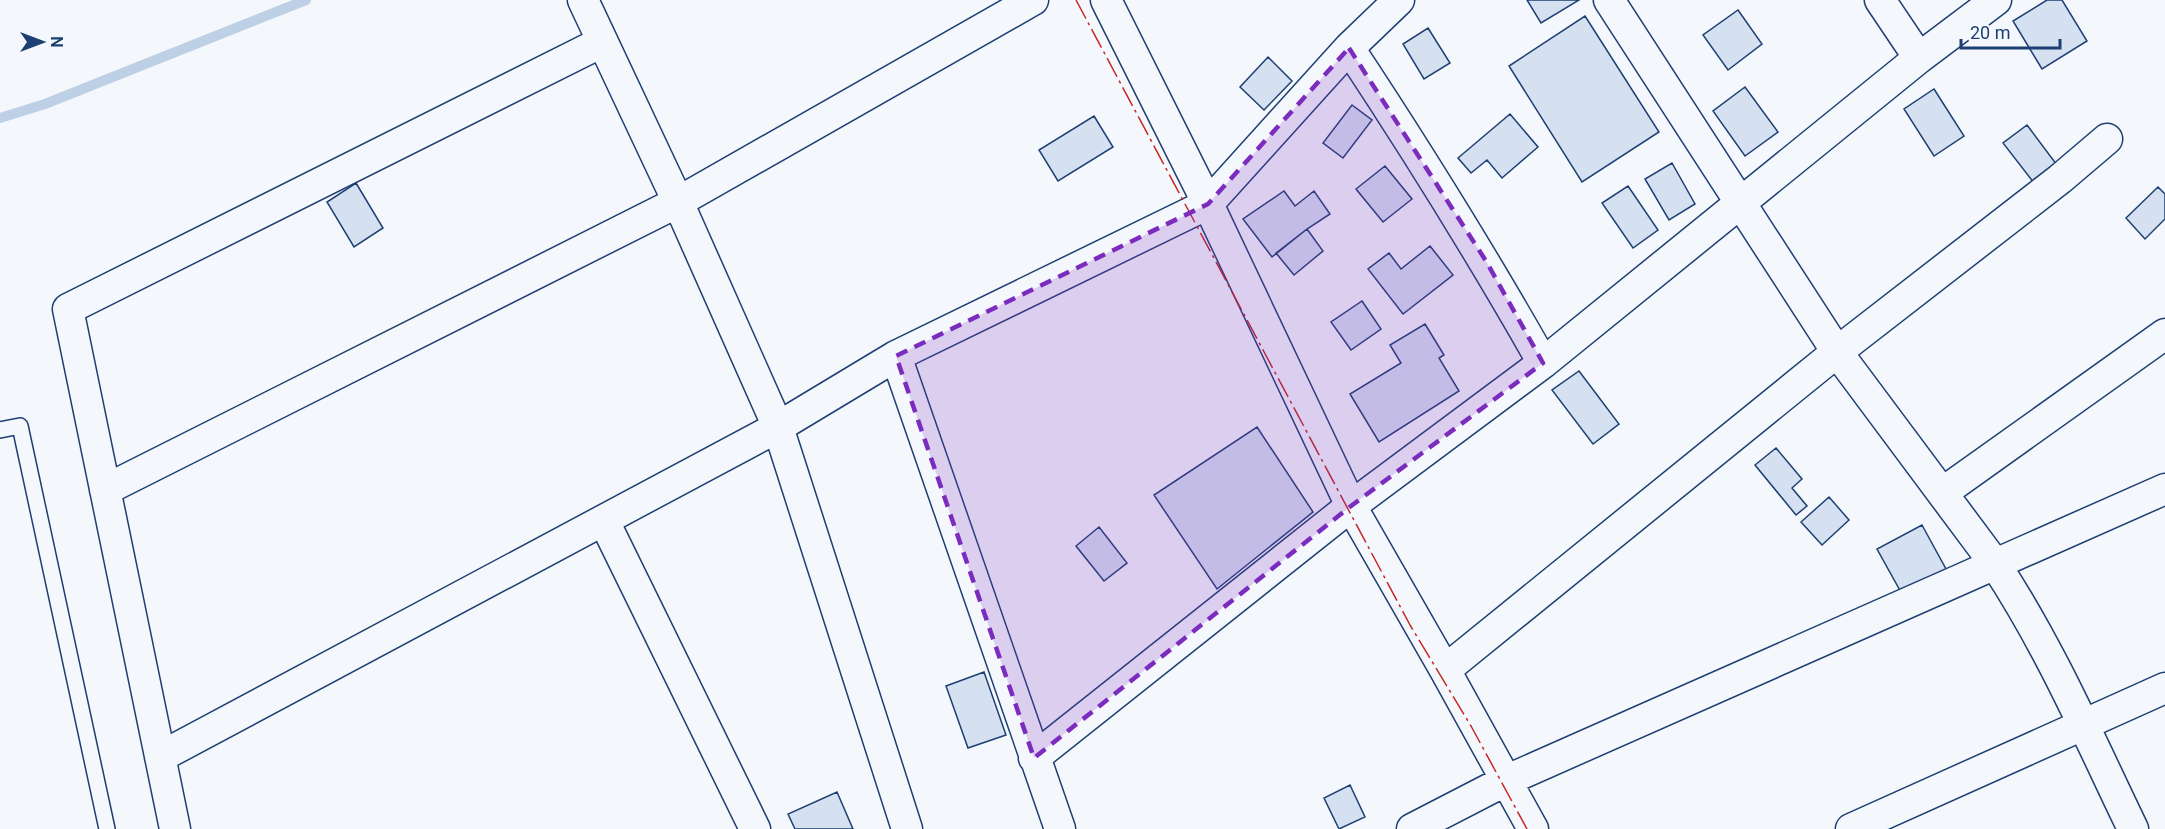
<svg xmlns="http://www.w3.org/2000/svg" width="2165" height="829" viewBox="0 0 2165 829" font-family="Roboto,sans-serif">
  <rect width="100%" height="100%" fill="#f4f7fb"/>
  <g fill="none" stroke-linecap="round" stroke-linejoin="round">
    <path stroke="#bed0e5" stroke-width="10" d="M0 118 45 104 306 0"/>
  </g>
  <path fill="#d5e0f0" stroke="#1d3f73" stroke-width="1.5" d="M1527 0H1579L1541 23Z
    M2047 0H2062L2087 41 2042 69 2013 21Z
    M1738 10 1762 44 1728 70 1703 35Z
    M1585 16 1659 132 1582 182 1509 66Z
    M1428 28 1450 63 1424 79 1403 44Z
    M1268 57 1292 81 1264 110 1240 87Z
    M1745 87 1778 132 1745 156 1713 111Z
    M1934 89 1964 136 1934 156 1904 109Z
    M1352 105 1372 120 1343 158 1323 143Z
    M1510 114 1538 147 1502 178 1487 160 1471 173 1458 158Z
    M1094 116 1113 147 1058 181 1039 150Z
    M2027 125 2057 165 2034 183 2003 143Z
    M1672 163 1695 204 1669 220 1645 179Z
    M1385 166 1412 199 1383 222 1356 189Z
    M356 183 383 228 354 247 327 202Z
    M1628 186 1658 230 1633 248 1602 203Z
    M2158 187 2165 194V219L2145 239 2126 218Z
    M1284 191 1295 206 1314 191 1330 214 1307 229 1272 257 1243 219Z
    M1307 229 1323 251 1294 275 1276 253Z
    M1430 246 1453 275 1403 314 1368 269 1389 253 1401 269Z
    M1362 301 1381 329 1351 350 1331 322Z
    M1425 324 1444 355 1439 358 1459 391 1379 442 1350 394 1401 363 1390 345Z
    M1579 371 1619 424 1593 444 1552 390Z
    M1257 427 1313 512 1217 589 1154 495Z
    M1776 448 1802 479 1792 488 1807 506 1796 515 1755 465Z
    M1829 497 1849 520 1822 545 1801 522Z
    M1922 525 1946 569 1902 594 1877 549Z
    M1099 527 1127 563 1104 581 1076 546Z
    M984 672 1006 735 968 748 946 686Z
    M1350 785 1365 817 1339 829 1324 798Z
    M837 792 853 829H795L788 814Z"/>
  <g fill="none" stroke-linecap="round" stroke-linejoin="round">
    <defs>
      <path id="service" d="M0 430 20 426 107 829"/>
      <path id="minor" d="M583 0 678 202 778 427 907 829
        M1106 0 1208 204 1351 506 1445 670 1533 829
        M1609 0 1837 352 1995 564C2050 647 2090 740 2133 829
        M1880 0 1919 58
        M1349 48C1417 151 1482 255 1543 363
        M896 356 1060 829
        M105 490 678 202 1033 0
        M1942 493 2165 334
        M604 521 755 829
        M1445 670 1837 352 2060 179 2107 139
        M160 757 778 427 896 356 1208 204 1349 48 1399 0
        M1034 758 1351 506 1543 363 1919 58 1996 0
        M175 829 68 309 602 42
        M1412 829 1505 781 2165 489
        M1851 829 2165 688"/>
    </defs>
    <use href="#service" stroke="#1d3f73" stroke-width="18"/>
    <use href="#minor" stroke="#1d3f73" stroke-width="33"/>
    <use href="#service" stroke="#f4f7fb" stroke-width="15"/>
    <use href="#minor" stroke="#f4f7fb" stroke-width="30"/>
    <path stroke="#c62828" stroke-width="1.5" stroke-dasharray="21 4.5 3 4.5" stroke-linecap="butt" d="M1076 0 1410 625 1471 726 1527 829"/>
  </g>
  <path fill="#7b2cbf" fill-opacity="0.2" stroke="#7b2cbf" stroke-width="4.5" stroke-dasharray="12 8" stroke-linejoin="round" d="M1349 48 1486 261 1543 363 1351 506 1034 758 896 356 1208 204Z"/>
  <g transform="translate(42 42) rotate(90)" stroke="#f4f7fb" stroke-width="4.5" paint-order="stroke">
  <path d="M0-4.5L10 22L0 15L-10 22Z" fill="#1d3f73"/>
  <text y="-9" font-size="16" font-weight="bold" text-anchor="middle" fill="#1d3f73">N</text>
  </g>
  <path d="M1961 39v9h99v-9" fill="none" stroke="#1d3f73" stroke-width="3"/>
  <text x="1970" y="39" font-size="18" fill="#1d3f73" stroke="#f4f7fb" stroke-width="4.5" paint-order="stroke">20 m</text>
</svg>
